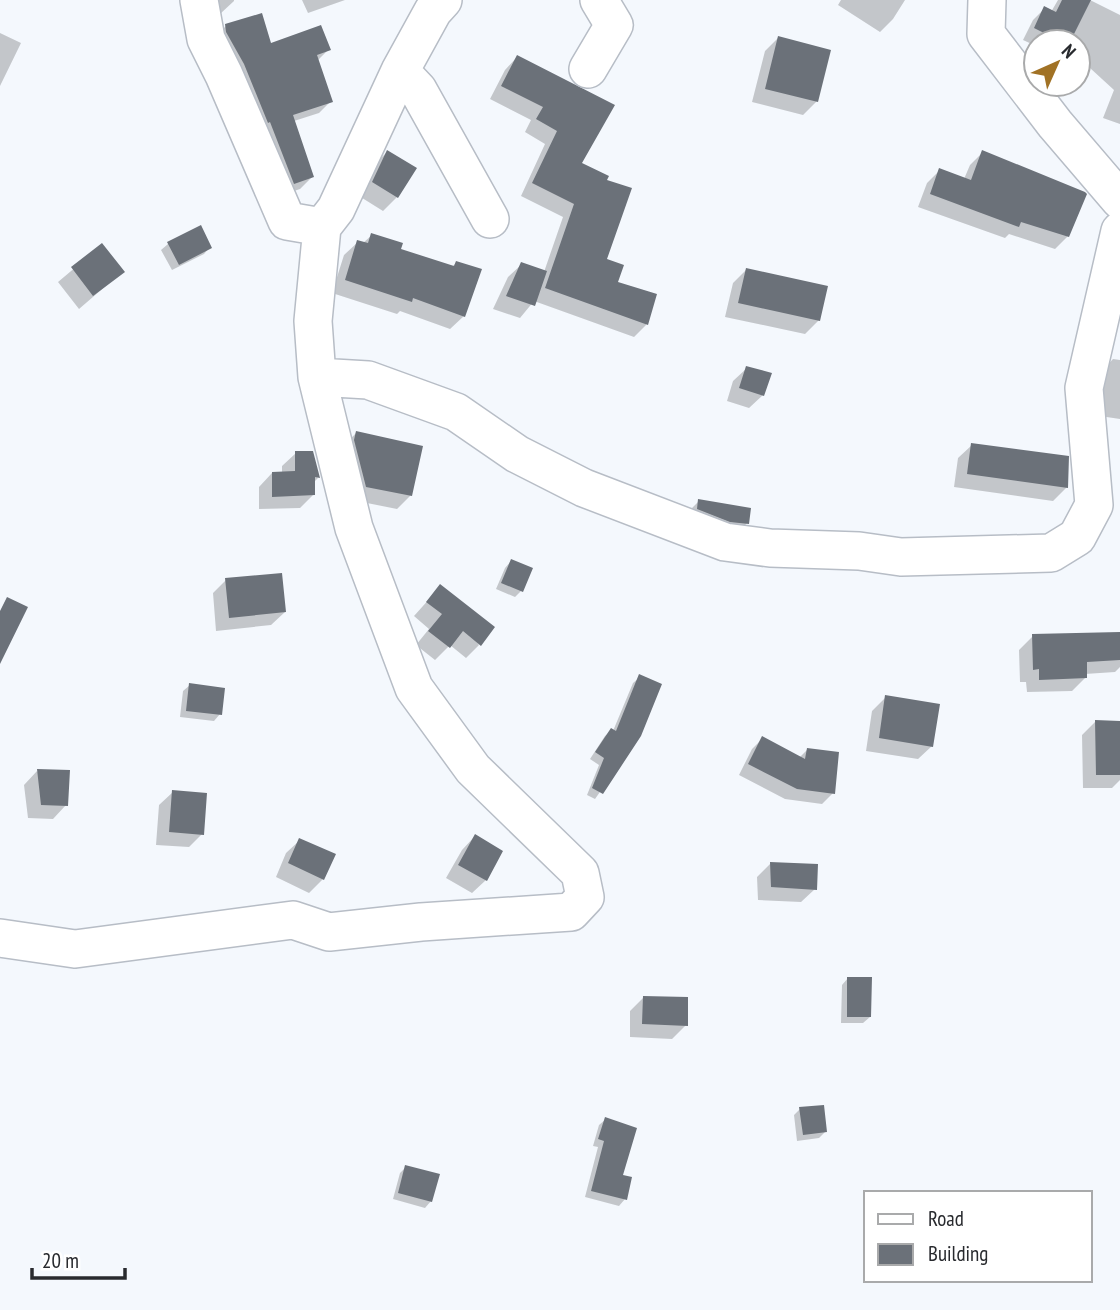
<svg xmlns="http://www.w3.org/2000/svg" width="1120" height="1310" viewBox="0 0 1120 1310" font-family="'PT Sans Narrow',sans-serif">
  <rect width="100%" height="100%" fill="#f4f8fd"/>
  <path fill="#0003" d="M202 0H234V1L220 14 208 16Z
    M302 0H345L308 13Z
    M841 0H905L893 19 880 32 838 5Z
    M1058 0H1090L1120 15V124L1103 118 1114 90 1078 57V42H1036V46L1023 40 1033 20 1045 8 1051 12Z
    M226 26 270 45 329 49 317 61 331 101 319 113 294 121 312 177 300 189 282 195 214 38Z
    M0 33 21 43 0 86Z
    M778 38 817 101 803 115 752 102 765 51Z
    M517 57 579 164 605 261 616 283 655 296 646 325 634 337 534 301 520 318 493 309 508 277 522 264 544 272 563 217 521 196 545 144 525 132 531 120 490 99 505 70Z
    M387 152 415 169 397 197 383 211 359 196 374 165Z
    M983 152 1068 236 1055 249 1009 234 1005 238 918 207 927 183 940 170 964 179 970 165Z
    M200 227 210 247 204 254 172 270 161 250 168 244Z
    M372 235 399 250 452 267 456 263 464 316 450 329 400 311 397 314 332 293 344 255 358 242 363 243Z
    M102 245 122 272 79 309 58 282Z
    M746 270 819 320 805 334 725 317 733 283Z
    M1113 359 1120 360V419L1093 415 1100 373Z
    M747 368 763 395 749 408 727 401 733 381Z
    M356 433 411 495 397 509 352 500 343 447Z
    M972 445 1067 487 1053 501 954 487 958 458Z
    M296 453 318 478 313 483V495L300 508 259 509V487L272 473H282V466Z
    M699 501 747 523 734 537 685 515Z
    M511 561 521 591 515 597 496 589 505 568Z
    M226 580 285 612 271 625 216 631 213 593Z
    M440 587 479 645 466 658 450 645 435 660 416 645 429 629 414 616Z
    M1120 634V667L1115 672 1085 674 1086 677 1072 691 1027 692 1026 682H1020L1019 650 1033 636Z
    M640 677V735L595 799 587 795 599 765 590 759 605 736 612 730 613 731 633 683Z
    M190 685 220 714 214 721 180 717 183 691Z
    M886 697 932 746 918 759 866 751 872 711Z
    M1095 722 1120 723V780L1112 788H1083L1082 735Z
    M762 739 799 758 807 750 833 793 822 804 785 799 739 775 752 749Z
    M37 771 66 805 53 819 28 818 24 785Z
    M173 792 202 834 189 847 156 845 159 805Z
    M475 836 486 880 472 893 446 878 462 850Z
    M300 840 323 879 309 893 276 877 286 853Z
    M771 863 815 889 801 902 758 900 757 877Z
    M848 978 870 1017 863 1023H841L842 985Z
    M644 997 686 1025 672 1039 630 1037V1011Z
    M800 1109 825 1132 819 1138 797 1141 794 1115Z
    M606 1119 625 1199 619 1206 585 1197 598 1147 593 1146 599 1125Z
    M406 1167 431 1201 425 1208 393 1199 400 1173Z"/>
  <path fill="#6b7179" d="M1062 0H1091L1070 42H1062L1034 28 1044 6 1056 12Z
    M262 13 271 43 321 25 331 50 317 55 333 102 293 115 314 177 294 184 270 122 268 123 244 64 226 32 225 24Z
    M778 36 831 50 818 102 765 89Z
    M517 55 615 105 582 163 609 176 607 180 632 188 607 259 624 265 618 282 657 294 648 325 545 288 574 204 532 183 557 131 536 119 543 107 501 86Z
    M387 150 417 168 398 198 372 182Z
    M982 150 1085 192 1087 194 1069 237 1021 222 1019 227 930 194 939 168 971 180Z
    M201 225 212 248 179 265 167 242Z
    M371 233 403 243 401 249 454 266 456 261 482 269 465 317 413 298 412 302 345 280 357 240 368 243Z
    M102 243 125 272 93 296 71 267Z
    M521 262 547 271 535 306 506 296Z
    M746 268 828 286 820 321 738 303Z
    M746 366 772 373 764 396 739 388Z
    M356 431 423 446 412 496 366 487 354 440Z
    M971 443 1069 456 1068 488 967 474Z
    M295 451H313L320 478 315 477V495L272 497V472L295 471Z
    M698 499 751 508 749 524 730 522 697 509Z
    M511 559 533 568 523 592 501 583Z
    M282 573 286 612 229 618 225 578Z
    M440 584 495 627 481 646 463 631 450 648 428 631 442 614 426 602Z
    M7 597 28 607 0 664V611Z
    M1120 632V660L1087 662V678L1039 680V669L1033 670 1032 634Z
    M639 674 662 684 641 736 603 794 592 788 604 758 595 752 611 728 616 731Z
    M189 683 225 688 222 715 186 711Z
    M885 695 940 704 933 747 879 738Z
    M1095 720 1120 721V775H1096Z
    M762 736 805 759 807 748 839 752 835 794 797 789 748 764Z
    M37 769 70 770 68 806 41 805Z
    M172 790 207 793 204 835 169 832Z
    M475 834 503 851 487 881 458 865Z
    M299 838 336 854 324 880 288 863Z
    M770 862 818 864 817 890 771 887Z
    M847 977H872L871 1017H847Z
    M643 996 688 997V1026L642 1024Z
    M824 1105 827 1132 803 1135 799 1107Z
    M605 1117 637 1128 623 1175 632 1177 627 1200 591 1191 604 1141 598 1139Z
    M405 1165 440 1174 432 1202 398 1193Z"/>
  <g fill="none" stroke-linecap="round" stroke-linejoin="round">
    <defs>
      <path id="minor" d="M987 0 986 34 1055 124 1120 200
        M588 69 614 25 599 0
        M400 71 418 90 490 219
        M322 227 336 209 400 71 433 11 443 0
        M317 377 368 380 456 412 517 454 584 488 725 542 770 548 859 551 901 557 1051 553 1077 537 1094 505 1084 388 1120 231
        M0 938 75 949 293 920 329 932 421 922 571 912 585 897 580 873 473 769 414 688 354 528 317 377 313 321 322 227 287 221 224 75 206 39 199 0"/>
    </defs>
    <use href="#minor" stroke="#b7bdc6" stroke-width="40"/>
    <use href="#minor" stroke="#fff" stroke-width="37"/>
  </g>
  <rect x="864" y="1191" width="228" height="91" fill="#ffffff" stroke="#a9aaab" stroke-width="2"/>
  <rect x="878" y="1214" width="35" height="10" fill="#ffffff" stroke="#a9aaab" stroke-width="2"/>
  <text x="928" y="1226" font-size="21" fill="#282a2e">Road</text>
  <rect x="878" y="1244" width="35" height="21" fill="#6b7179" stroke="#a9aaab" stroke-width="2"/>
  <text x="928" y="1261" font-size="21" fill="#282a2e">Building</text>
  <g transform="translate(1057 63) rotate(45)"><circle r="33" fill="#ffffff" stroke="#a9aaab" stroke-width="2"/>
  <path d="M0-5L12 26L0 18L-12 26Z" fill="#a17225"/>
  <text y="-10" font-size="19" font-weight="bold" text-anchor="middle" fill="#282a2e">N</text>
  </g>
  <path d="M32 1268v10h93v-10" fill="none" stroke="#282a2e" stroke-width="3.5"/>
  <text x="42" y="1268" font-size="21" fill="#282a2e" stroke="#ffffff" stroke-width="5" paint-order="stroke">20 m</text>
</svg>
